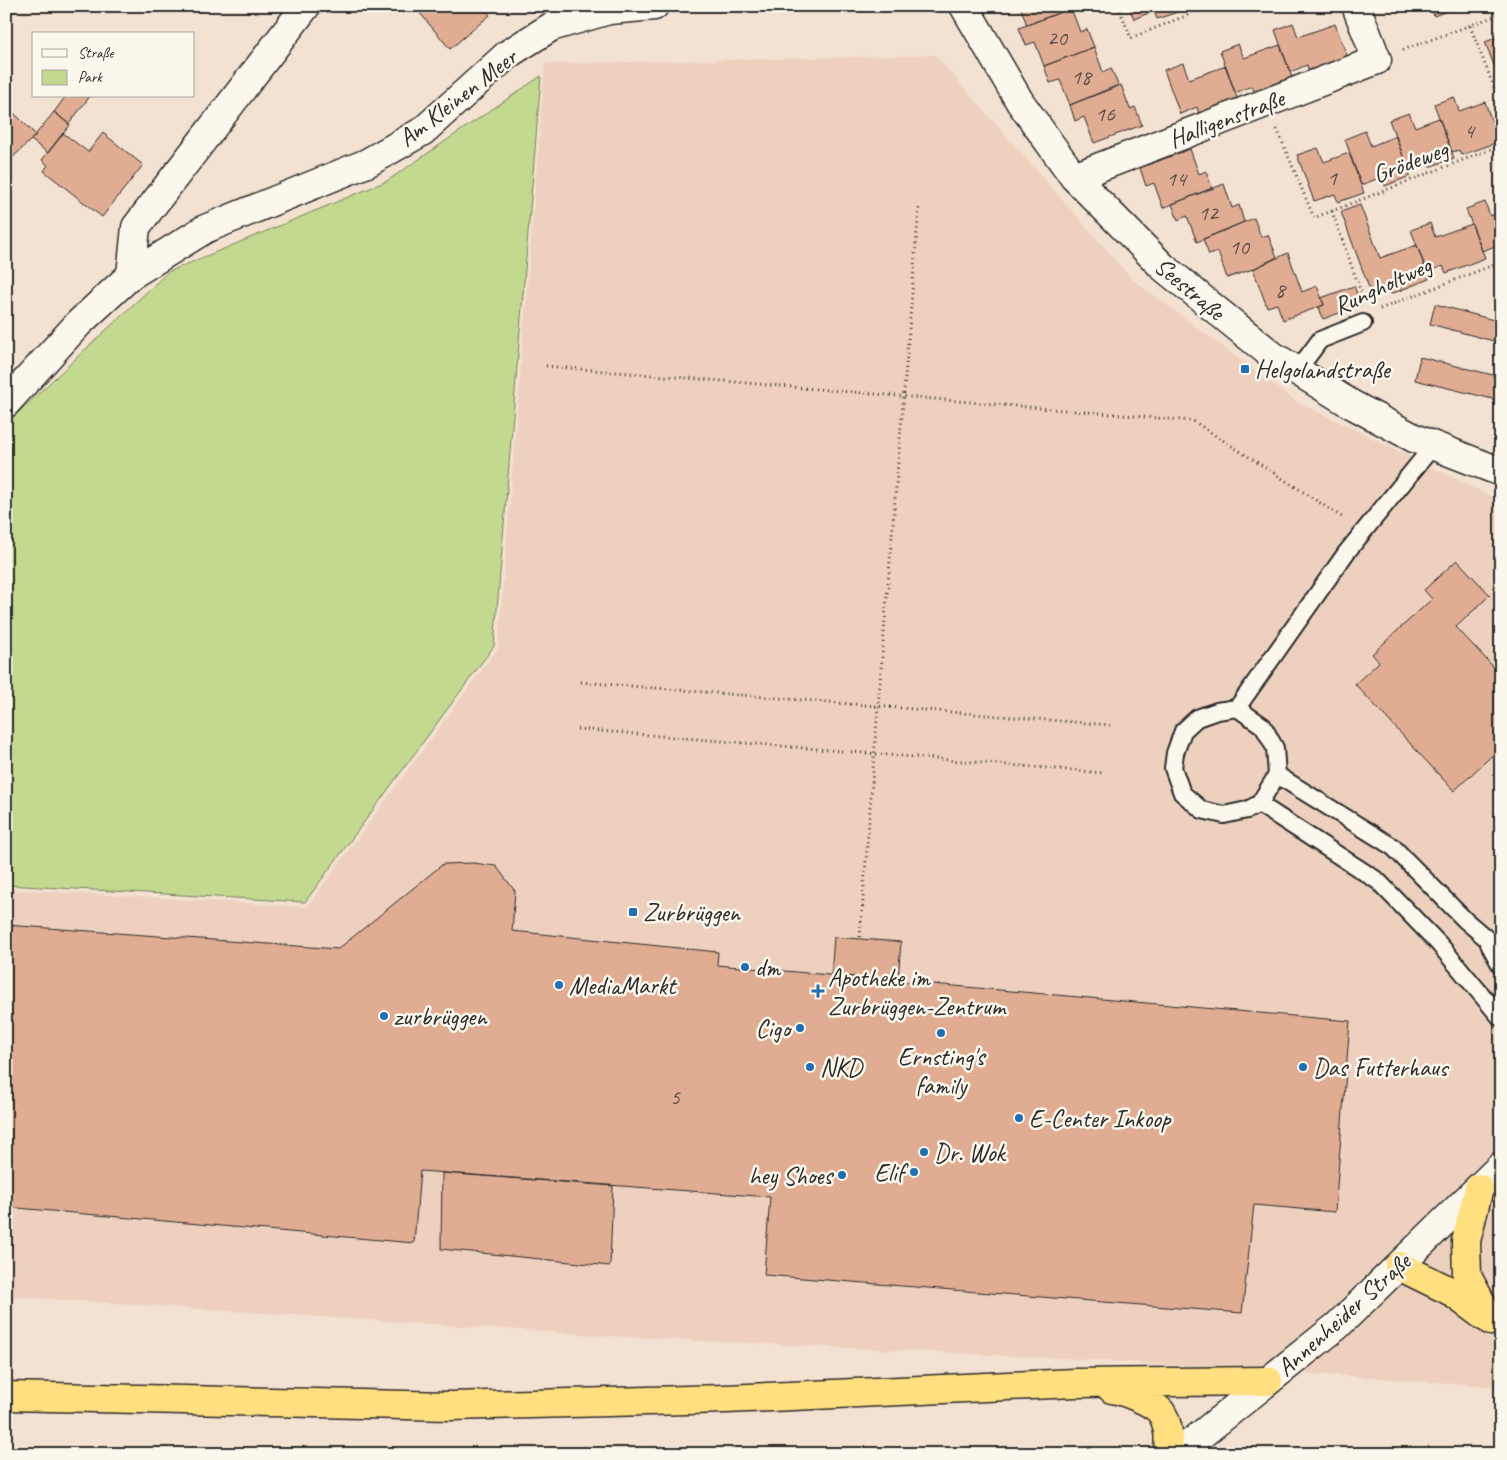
<svg xmlns="http://www.w3.org/2000/svg" width="1507" height="1460" viewBox="0 0 1507 1460" font-family="Caveat,sans-serif">
  <rect width="100%" height="100%" fill="#f3e1d1"/>
  <filter id="ink" filterUnits="userSpaceOnUse"><feTurbulence type="fractalNoise" baseFrequency=".02" numOctaves="2"/><feDisplacementMap in="SourceGraphic" scale="10" xChannelSelector="R" yChannelSelector="G"/><feConvolveMatrix kernelMatrix="1 2 1 2 8 2 1 2 1" color-interpolation-filters="sRGB"/></filter>
  <g filter="url(#ink)">
    <path fill="#edd1be" d="M935 55 1132 279 1294 400 1501 501V1387L1382 1378 1077 1359 625 1337 6 1296V889L307 907 498 648 545 64Z"/>
    <path fill="#c3d98f" stroke="#77825d" d="M541 76 494 646 305 902 6 885V424L168 272 387 181Z"/>
    <path fill="#e0ad93" stroke="#2b2b2b" d="M414 6H483L490 15 450 49Z
      M1020 6H1062L1064 11 1027 25Z
      M1129 6H1182L1183 10 1157 19 1154 11 1134 19Z
      M1430 6H1460L1434 16Z
      M1071 8 1080 32 1087 29 1094 47 1044 66 1035 42 1026 45 1019 28Z
      M1293 23 1298 37 1335 24 1348 58 1309 72 1307 65 1290 72 1275 30Z
      M1501 36V81H1500L1485 42Z
      M1238 44 1244 58 1280 45 1293 80 1255 93 1252 86 1235 93 1220 51Z
      M1094 47 1103 72 1111 68 1118 85 1070 105 1060 80 1050 83 1044 66Z
      M1183 63 1189 79 1226 66 1238 101 1199 114 1197 107 1180 114 1164 70Z
      M1121 85 1130 109 1135 107 1142 125 1094 143 1084 117 1075 121 1070 105Z
      M66 96H90L69 124 54 112Z
      M1454 97 1459 111 1485 102 1499 142 1461 155 1459 150 1452 152 1434 104Z
      M11 110 36 135 6 164V114Z
      M54 112 70 125 48 153 31 140Z
      M1409 113 1415 127 1439 118 1454 158 1429 167 1426 159 1407 166 1389 120Z
      M1365 131 1371 146 1396 136 1410 176 1385 186 1382 177 1361 185 1345 139Z
      M63 133 88 152 103 133 143 165 102 217 44 171 48 165 42 160Z
      M1318 148 1324 162 1349 153 1364 193 1338 202 1335 194 1314 201 1297 155Z
      M1190 149 1199 174 1206 171 1212 188 1163 208 1154 183 1146 186 1140 168Z
      M1224 184 1232 208 1239 205 1244 222 1197 242 1187 216 1178 220 1172 204Z
      M1485 202 1490 216 1501 212V252L1498 245 1482 251 1466 209Z
      M1360 205 1380 258 1417 245 1429 279 1391 294 1388 287 1371 293 1341 212Z
      M1254 218 1261 237 1268 235 1277 257 1253 269 1227 278 1218 252 1209 255 1203 239Z
      M1430 223 1435 237 1472 224 1485 258 1446 273 1443 266 1427 272 1411 230Z
      M1288 253 1302 292 1317 286 1324 305 1283 320 1277 304 1267 307 1253 269Z
      M1354 286 1361 305 1323 319 1319 307 1324 305 1321 298Z
      M1435 304 1501 322V343L1430 324Z
      M1420 357 1501 377V401L1415 380Z
      M1457 560 1490 595 1456 627 1501 675V747L1454 791 1355 684 1379 662 1372 654 1432 599 1424 590Z
      M473 863 496 866 515 891 512 931 718 952 717 965 1350 1021 1335 1212 1254 1205 1242 1313 764 1275 770 1197 420 1171 414 1243 6 1207V925L338 949 443 864Z
      M834 937 901 942 898 981 831 975Z
      M442 1173 613 1186 610 1266 441 1249Z"/>
    <g fill="none" stroke-linecap="round" stroke-linejoin="round">
      <defs>
        <path id="service" d="M1297 371 1320 340 1363 323
          M1237 708 1263 726 1275 748 1277 775 1259 804 1247 810 1224 815 1202 810 1182 793 1173 768 1175 753 1183 731 1197 718 1217 711Z
          M1237 708 1346 553 1433 446
          M1277 775 1393 847 1465 920 1501 951
          M1259 804 1378 881 1439 944 1501 1018
          M1489 944 1501 966"/>
        <path id="minor" d="M964 6 1020 102 1074 177 1163 267 1273 356 1351 404 1414 438 1501 472
          M1074 177 1377 60 1356 6
          M131 275 136 227 306 6
          M6 403 79 323 131 275 205 229 367 163 423 131 508 54 551 27 609 10 654 6"/>
        <path id="secondary" d="M1177 1454 1337 1326 1501 1166"/>
        <path id="motorway" d="M1479 1188 1466 1241 1467 1276 1491 1321
          M1399 1266 1450 1291 1485 1317
          M1112 1389C1124 1391 1153 1402 1161 1412 1169 1424 1170 1441 1167 1454
          M6 1396 451 1406 726 1399 1075 1383 1268 1381"/>
      </defs>
      <use href="#service" stroke="#2b2b2b" stroke-width="20"/>
      <use href="#minor" stroke="#2b2b2b" stroke-width="31"/>
      <use href="#secondary" stroke="#2b2b2b" stroke-width="31"/>
      <use href="#motorway" stroke="#2b2b2b" stroke-width="31"/>
      <path stroke="#2b2b2b" stroke-width="3" stroke-dasharray="1 4" stroke-linecap="butt" d="M1118 6 1131 38 1210 6
        M1470 26 1501 105
        M1403 50 1501 14
        M1277 129 1314 218 1501 145
        M1332 211 1364 301
        M1380 309 1501 262
        M546 366 1193 421 1342 517H1345
        M581 682 1110 725
        M577 729 1105 773
        M860 937 878 706 919 208"/>
      <use href="#service" stroke="#fbf7ec" stroke-width="16"/>
      <use href="#minor" stroke="#fbf7ec" stroke-width="28"/>
      <use href="#secondary" stroke="#fbf7ec" stroke-width="28"/>
      <use href="#motorway" stroke="#ffdf80" stroke-width="28"/>
    </g>
  </g>
  <g fill="#1f6fb2" stroke="#fbf7ec" stroke-width="2">
    <rect x="1240" y="364" width="10" height="10" rx="2.5"/>
    <rect x="628" y="907" width="10" height="10" rx="2.5"/>
    <circle cx="745" cy="967" r="5"/>
    <circle cx="559" cy="985" r="5"/>
    <path d="M815.5 983.5h5v5h5v5h-5v5h-5v-5h-5v-5h5z"/>
    <circle cx="384" cy="1016" r="5"/>
    <circle cx="800" cy="1028" r="5"/>
    <circle cx="941" cy="1033" r="5"/>
    <circle cx="810" cy="1067" r="5"/>
    <circle cx="1303" cy="1067" r="5"/>
    <circle cx="1019" cy="1118" r="5"/>
    <circle cx="924" cy="1152" r="5"/>
    <circle cx="914" cy="1172" r="5"/>
    <circle cx="842" cy="1175" r="5"/>
  </g>
  <g text-anchor="middle" stroke-width="5" stroke-linejoin="round" paint-order="stroke">
    <g font-size="22" fill="#584c45">
      <text x="1057" y="45">20</text>
      <text x="1081" y="84">18</text>
      <text x="1105" y="121">16</text>
      <text x="1469" y="138">4</text>
      <text x="1332" y="185">1</text>
      <text x="1176" y="186">14</text>
      <text x="1208" y="220">12</text>
      <text x="1239" y="254">10</text>
      <text x="1280" y="297">8</text>
      <text x="675" y="1104">5</text>
    </g>
    <g font-size="25" fill="#2b2b2b" stroke="#fbf7ec">
      <text transform="translate(457 97) rotate(-38)" y="9">Am Kleinen Meer</text>
      <text transform="translate(1226 118) rotate(-21)" y="9">Halligenstraße</text>
      <text transform="translate(1410 161) rotate(-21)" y="9">Grödeweg</text>
      <text transform="translate(1382 285) rotate(-25)" y="9">Rungholtweg</text>
      <text transform="translate(1190 288) rotate(40)" y="9">Seestraße</text>
      <text transform="translate(1343 1314) rotate(-42)" y="9">Annenheider Straße</text>
    </g>
    <g font-size="25" fill="#2b2b2b" stroke="#fbf7ec" text-anchor="start">
      <text x="1255" y="378">Helgolandstraße</text>
      <text x="643" y="921">Zurbrüggen</text>
      <text x="755" y="976">dm</text>
      <text x="828" y="986">Apotheke im<tspan x="828" dy="29">Zurbrüggen-Zentrum</tspan></text>
      <text x="569" y="994">MediaMarkt</text>
      <text x="394" y="1025">zurbrüggen</text>
      <text x="790" y="1037" text-anchor="end">Cigo</text>
      <text x="941" y="1065" text-anchor="middle">Ernsting's<tspan x="941" dy="29">family</tspan></text>
      <text x="820" y="1076">NKD</text>
      <text x="1313" y="1076">Das Futterhaus</text>
      <text x="1029" y="1127">E-Center Inkoop</text>
      <text x="934" y="1161">Dr. Wok</text>
      <text x="904" y="1181" text-anchor="end">Elif</text>
      <text x="832" y="1184" text-anchor="end">hey Shoes</text>
    </g>
  </g>
  <rect width="1507" height="1460" fill="none" stroke="#fbf7ec" stroke-width="25"/>
  <rect x="12" y="12" width="1482" height="1435" fill="none" stroke="#2b2b2b" stroke-width="2" filter="url(#ink)"/>
  <rect x="32" y="32" width="162" height="65" fill="#fbf7ec" stroke="#a8a59f"/>
  <rect x="42" y="49" width="25" height="8" fill="#fbf7ec" stroke="#a8a59f"/>
  <text x="78" y="58" font-size="15" fill="#2b2b2b">Straße</text>
  <rect x="42" y="70" width="25" height="15" fill="#c3d98f" stroke="#a8a59f"/>
  <text x="78" y="82" font-size="15" fill="#2b2b2b">Park</text>
</svg>
